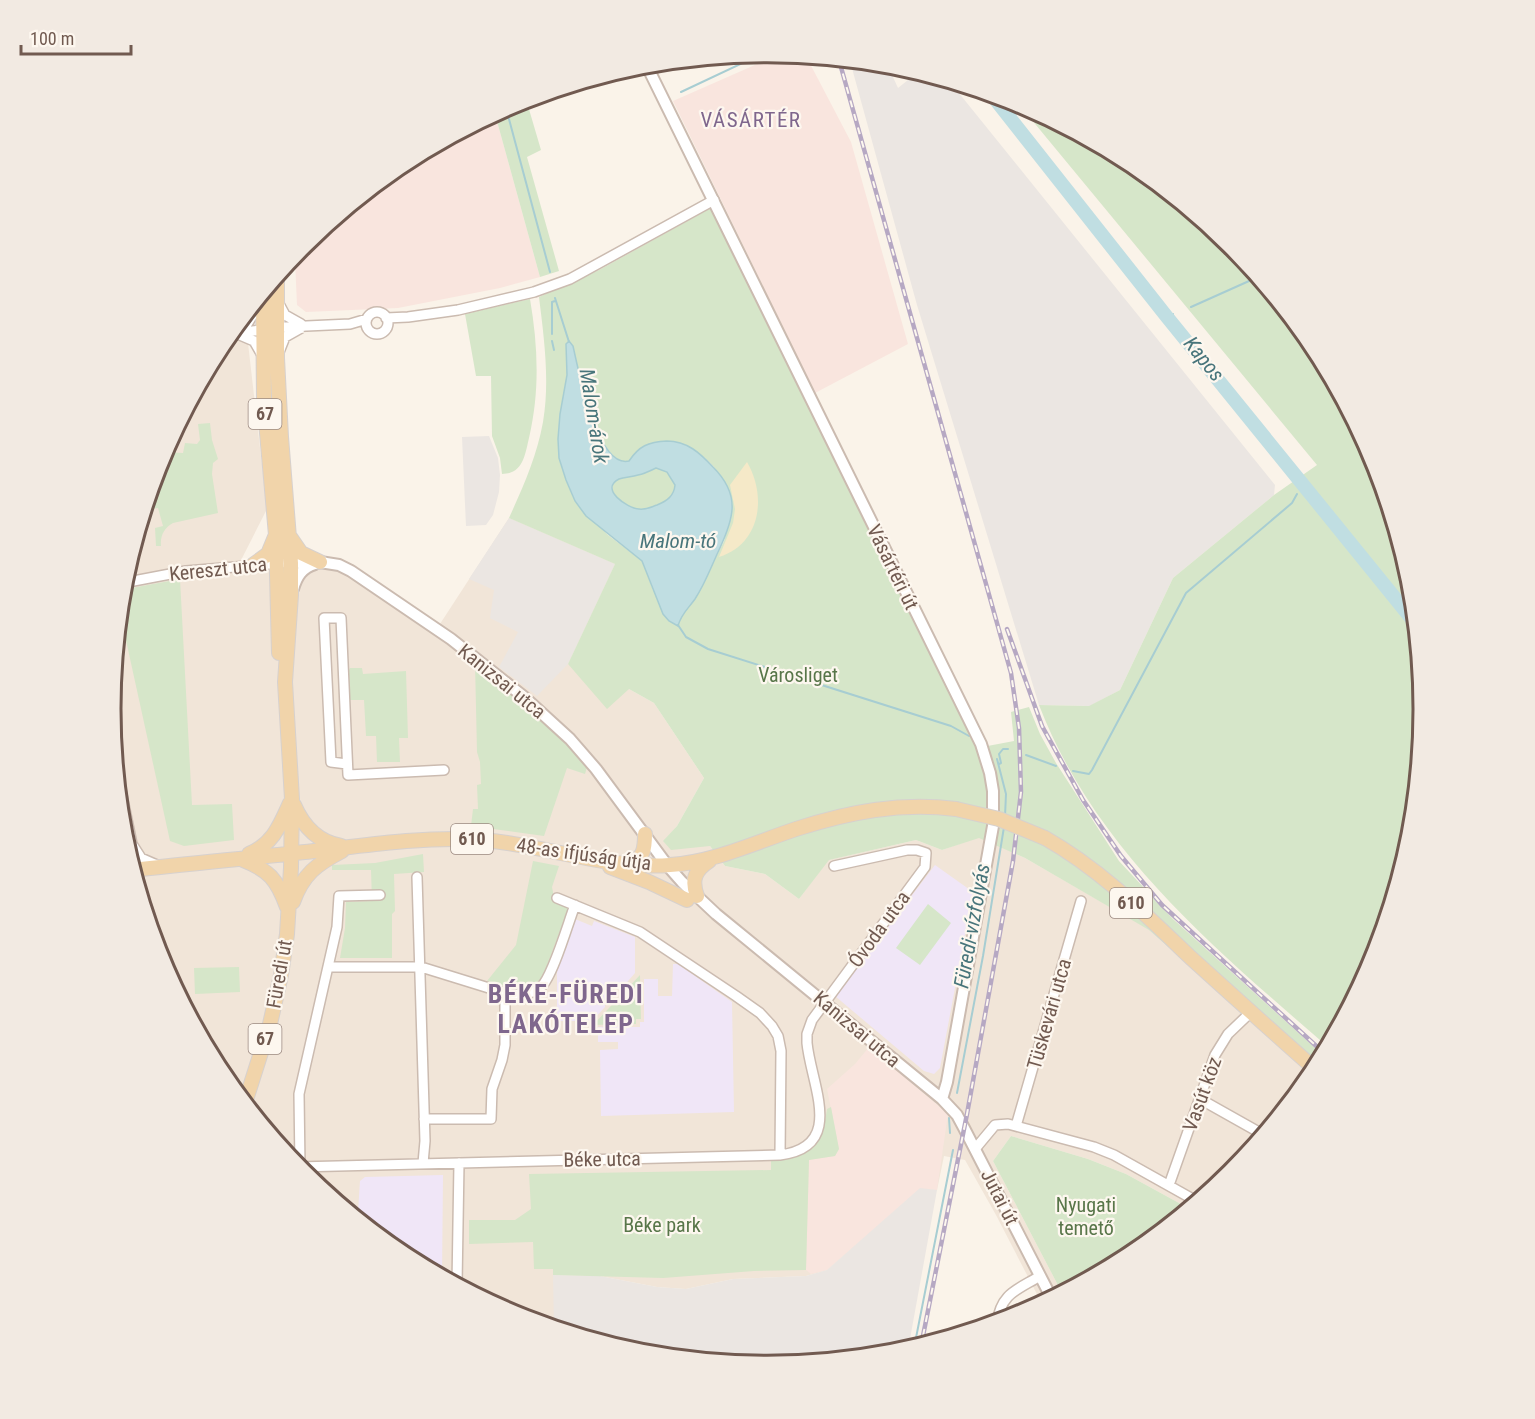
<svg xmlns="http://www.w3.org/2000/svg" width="1535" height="1419" viewBox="0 0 1535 1419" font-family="'Roboto Condensed',sans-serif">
  <rect width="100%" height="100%" fill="#faf3e9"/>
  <path fill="#f1e5d8" d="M248 312V343L267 509 237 568 346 562 438 627 509 518 615 564 568 664 629 689 654 703 704 778 677 826 664 841 710 846 725 866 765 874 799 899 828 860 916 840 942 850 979 837 1025 858 1150 930 1313 1075 1232 1174 1190 1209 1126 1174 1088 1159 1011 1136 993 1161 1062 1293 1019 1317 1009 1320 1010 1317 1040 1300 996 1215 965 1160 944 1156 937 1190 920 1189 827 1270 806 1276 733 1279 686 1289 657 1287 600 1276 554 1275V1328L516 1316 402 1256 303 1174 221 1074 160 961 123 837 111 709 123 581 161 458 221 344Z"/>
  <path fill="#f9e5de" d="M780 54 806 56 851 142 908 344 815 393 673 101Z
    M495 114 540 277 500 288 398 308 306 312 297 305 295 260 299 255 298 250 303 245 403 163Z
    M869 1047 948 1114 937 1190 920 1189 827 1270 811 1274 806 1270 809 1160 835 1156 839 1149 827 1089 855 1064Z"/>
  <path fill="#ebe6e2" d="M850 61 887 64 898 88 918 72 950 82 1275 485 1274 495 1173 578 1120 690 1090 706 1039 705 917 305Z
    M489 436 498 458 500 475 499 492 493 515 486 525 466 526 462 437Z
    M509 518 615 564 568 664 537 696 499 667 518 632 490 618 494 590 469 579Z
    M920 1188 937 1190 908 1350 895 1354 767 1366 639 1354 554 1328 553 1275 600 1276 657 1287 686 1289 733 1279 806 1276 827 1270Z"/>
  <path fill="#f0e6f7" d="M935 865 973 892 940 1068 934 1074 924 1071 835 996Z
    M575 919 592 926 594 921 635 937V973L622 988H607L605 990V1007L592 1021H557V972Z
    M673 964H678L732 1002 734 1112 601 1116 600 1050 618 1049V1042H598V1027H640V1022H644V979H658V996H672Z
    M443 1175 442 1277 402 1256 362 1222V1216L358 1212 360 1181 365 1177Z"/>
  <path fill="#d6e6c9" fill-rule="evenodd" d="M526 99 541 150 527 157 559 271 540 277 495 114Z
    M1017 102 1133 163 1232 245 1314 345 1375 458 1412 582 1424 710 1412 838 1374 961 1328 1047C1214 948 1095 850 1039 705L1089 706 1120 690 1173 578 1274 495 1317 465Z
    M711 208 977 748 1014 741 1011 712 1029 707 1040 734 1056 763 1119 861 1173 919 1324 1056 1313 1075 1149 930 1025 858 979 838 942 850 916 840 829 860 799 899 765 874 725 866 710 846 671 850 663 841 677 826 704 778 654 703 629 689 607 709 568 664 615 564 509 518C523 487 537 456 543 422 550 381 544 338 539 297L599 270ZM566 344 573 346C582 385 588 434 619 461H629C650 428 698 443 717 471 721 477 727 531 725 538 724 542 721 547 719 551 708 575 697 596 680 617L653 590 642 561 608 535 575 501 566 480 559 458 558 439 560 414 567 375Z
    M530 299C538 346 540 391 529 438 525 455 523 474 502 474L500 458 492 436 491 376H476L465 314Z
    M210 423 212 440 218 459 213 463 212 474 218 513 173 523C164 528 160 536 161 546H156L155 528 163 526 158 508 146 510 145 508 156 503 152 486 164 452 183 453 185 443 197 444 200 440 198 424Z
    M656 468 667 472 675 485C674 496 667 501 657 505 651 507 646 510 639 509 627 508 600 489 619 479 625 477 632 477 638 475 644 474 650 471 656 468Z
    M180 579 192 805 232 804 234 840 184 846 170 841 120 613 123 585H124L126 589Z
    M475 663 568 743 587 767 585 774 567 768 544 836 471 826 473 809H478L477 785 481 784 480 762 477 752Z
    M350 668H362L363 674 406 671 408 738H399L400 762H377L376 736H366L364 700H349L348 672Z
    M423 854 424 872 394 874 395 911 392 914V958H340L345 928 346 902 372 901 371 870H332V865L375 863Z
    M533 861 559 866 552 887 555 902 569 907 543 976 538 983 523 989H514L487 981 516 945Z
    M928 904 951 923 920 965 896 948Z
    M239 967 240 992 195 994 194 968Z
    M640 975 641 1019H636V1024L593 1025Z
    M831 1107 839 1149 835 1156 809 1160 806 1270 754 1271 663 1278 553 1275V1269H534L533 1242 469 1244V1220H515L531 1209 529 1174 771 1170V1158C810 1156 821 1150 827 1109Z
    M1011 1136 1088 1159 1126 1174 1190 1209 1132 1256 1084 1282 1080 1279 1074 1287 1062 1293 993 1161Z"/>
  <path fill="#f5e9c8" d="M747 462C767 496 761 544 719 557L733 523 735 509 730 485Z"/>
  <path fill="#c0dee2" stroke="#a7cdd2" stroke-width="1.5" fill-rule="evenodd" d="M569 341 573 346C578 368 597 469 629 461 639 446 648 442 667 441 687 441 700 453 713 467 741 495 734 518 719 550 711 567 705 584 695 599 688 609 681 614 678 626L669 621 663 614 642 561 586 516 575 501 566 480 559 458 558 439 560 414 567 375 566 344ZM656 468 667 472 675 485C674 496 667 501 657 505 651 507 646 510 639 509 627 508 599 489 619 479 625 477 632 477 638 475 644 474 650 471 656 468Z"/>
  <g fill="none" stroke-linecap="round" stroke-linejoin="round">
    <path stroke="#a7cdd2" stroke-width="2" d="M681 92 764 53
      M506 108 550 272
      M555 298 569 342
      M1191 307 1258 277
      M1167 317 1173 314
      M552 334V302L555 301
      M552 341 554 350
      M1301 488 1304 485
      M678 625 686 637 708 649 951 726 969 736
      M1026 755 1056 766
      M997 759 1006 794 1005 816
      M999 764 1001 763 999 754 1003 749H1008
      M1073 771 1089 774 1092 770 1186 593 1292 503 1297 494
      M957 1093 983 956 1004 827
      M949 1118 950 1133
      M914 1348 953 1150"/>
    <path stroke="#c0dee2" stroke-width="14" d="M991 94 1167 317 1416 624"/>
    <defs>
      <path id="minor" d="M278 302 285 315 301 324
        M366 323a11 11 0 1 1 22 0a11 11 0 1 1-22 0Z
        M386 318 408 317 458 310 534 292 570 279 714 200
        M229 334 285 327 350 324 367 319
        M235 334 246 326 262 300
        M240 335 254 341 262 355
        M279 352 285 337 301 328
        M123 583 186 571 282 563
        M347 764 331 762 324 618H341L348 775 444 770
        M117 771 132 844 141 858 157 865
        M137 869 145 911
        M417 877 425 1141 423 1163
        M557 898 640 932 736 996 760 1013 772 1026 778 1036 781 1051 780 1155
        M328 967H421L505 993C517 995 531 996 541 987 553 976 568 923 575 905
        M1200 1099 1264 1135
        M424 1119H491L492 1089 502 1060 505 1045V993
        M1016 1126 1081 901
        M975 1149 995 1125 1008 1124 1094 1147 1114 1155 1198 1202
        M297 1167 780 1155C846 1147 811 1085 807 1043V1034L812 1020 925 867 926 853 917 850H907L834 866
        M300 1167 299 1094 337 927 339 896 380 895
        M1169 1185 1215 1055 1228 1034 1251 1012
        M457 1285 459 1163
        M997 1323C1001 1293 1017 1290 1040 1276"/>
      <path id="tertiary" d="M646 64 981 744 990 773 993 791V826L947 1082 942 1099
        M291 563 320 562 339 565 351 571 451 639 524 697 570 739 596 769 667 865 682 882 716 914 942 1099 957 1115 964 1128 1052 1299
        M293 589C297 576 302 568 315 564"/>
      <path id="primary" d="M263 294 264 399 276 535 279 653
        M290 537 301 553 320 562
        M253 565 268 554 275 537
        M294 805C303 826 318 842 341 846
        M1045 838C1100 869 1145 914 1190 957 1232 995 1274 1033 1316 1070
        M249 854C273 844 280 825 290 803
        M241 859C269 870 277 879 287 907
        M630 864C644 858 645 848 645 834
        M610 867 649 882 687 900
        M133 870C193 863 253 858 314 851 363 846 413 838 463 839 532 840 601 870 670 865 714 862 754 843 796 829 849 812 900 802 956 809
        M697 896C691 880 695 870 709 861
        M293 902C303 874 317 864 342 851
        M245 1103 270 1024 281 975 287 934 291 868 292 799 285 682 291 595V563L281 437 277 358V277"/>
    </defs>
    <use href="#minor" stroke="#cbbbb0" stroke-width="12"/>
    <use href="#tertiary" stroke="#cbbbb0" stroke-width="14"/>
    <use href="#primary" stroke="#d7d1ce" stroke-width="16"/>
    <use href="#minor" stroke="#fff" stroke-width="9"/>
    <use href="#tertiary" stroke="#fff" stroke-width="10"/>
    <use href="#primary" stroke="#f1d4aa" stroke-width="14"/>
    <defs>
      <path id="rail" d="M839 60 1011 673 1019 728 1021 792 1013 861 967 1114 921 1346
        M1007 629 1042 726 1083 800 1121 856 1162 905 1325 1054"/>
    </defs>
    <use href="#rail" stroke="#b6a8c3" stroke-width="4.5"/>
    <use href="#rail" stroke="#fdf7ef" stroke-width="2" stroke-dasharray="7" stroke-linecap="butt"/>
    <defs>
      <path id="primary-bridge" d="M956 809 999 819 1045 838"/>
    </defs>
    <use href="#primary-bridge" stroke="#d7d1ce" stroke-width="16" stroke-linecap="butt"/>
    <use href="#primary-bridge" stroke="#f1d4aa" stroke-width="14"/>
  </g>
  <g text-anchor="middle" stroke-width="4.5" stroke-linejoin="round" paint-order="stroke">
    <g fill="#fdf7ef" stroke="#9b8980" stroke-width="1.5">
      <rect x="248.5" y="399" width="33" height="30" rx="4.5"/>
      <rect x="451" y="824" width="42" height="30" rx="4.5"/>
      <rect x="1110" y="888" width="42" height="30" rx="4.5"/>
      <rect x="248.5" y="1024" width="33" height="30" rx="4.5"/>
    </g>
    <g font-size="18" font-weight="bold" fill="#715a50">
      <text x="265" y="420">67</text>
      <text x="472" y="845">610</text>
      <text x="1131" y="909">610</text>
      <text x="265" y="1045">67</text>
    </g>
    <g font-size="20" fill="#715a50" stroke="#fdf7ef">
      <text transform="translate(893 567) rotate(64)" y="7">Vásártéri út</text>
      <text transform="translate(218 569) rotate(-6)" y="7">Kereszt utca</text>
      <text transform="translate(502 681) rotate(39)" y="7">Kanizsai utca</text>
      <text transform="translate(584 854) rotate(8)" y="7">48-as ifjúság útja</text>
      <text transform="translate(879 929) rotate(-54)" y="7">Óvoda utca</text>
      <text transform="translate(279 974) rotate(-80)" y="7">Füredi út</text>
      <text transform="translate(1049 1014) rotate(-74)" y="7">Tüskevári utca</text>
      <text transform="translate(857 1029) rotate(40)" y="7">Kanizsai utca</text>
      <text transform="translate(1202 1094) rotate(-70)" y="7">Vasút köz</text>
      <text transform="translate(602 1159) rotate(-1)" y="7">Béke utca</text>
      <text transform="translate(1000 1197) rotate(63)" y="7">Jutai út</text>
    </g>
    <g font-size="20" fill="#587649" stroke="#fdf7ef">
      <text x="798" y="682">Városliget</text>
      <text x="1086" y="1212">Nyugati<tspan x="1086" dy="23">temető</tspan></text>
      <text x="662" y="1232">Béke park</text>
    </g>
    <g font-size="21" letter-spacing="1.5" fill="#7f678d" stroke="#fdf7ef">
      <text x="751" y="127">VÁSÁRTÉR</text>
    </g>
    <g font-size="21" font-style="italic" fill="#48757b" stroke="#fdf7ef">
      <text transform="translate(1204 359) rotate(51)" y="7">Kapos</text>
      <text transform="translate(594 416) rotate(81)" y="7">Malom-árok</text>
      <text x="678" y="548">Malom-tó</text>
      <text transform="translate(972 926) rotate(-80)" y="7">Füredi-vízfolyás</text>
    </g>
    <g font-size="26" font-weight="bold" letter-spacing="1.5" fill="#7f678d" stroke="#fdf7ef">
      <text x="566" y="1003">BÉKE-FÜREDI<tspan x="566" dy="30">LAKÓTELEP</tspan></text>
    </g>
  </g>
  <path d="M0 0H1535V1419H0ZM121 709a646 646 0 1 1 1292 0a646 646 0 1 1-1292 0Z" fill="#f2eae2" fill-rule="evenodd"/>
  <path fill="none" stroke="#715a50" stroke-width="3" d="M121 709a646 646 0 1 1 1292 0a646 646 0 1 1-1292 0Z"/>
  <path d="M21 45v9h110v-9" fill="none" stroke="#715a50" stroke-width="3"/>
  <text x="30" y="45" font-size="18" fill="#715a50" stroke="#fdf7ef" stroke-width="4.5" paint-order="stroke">100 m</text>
</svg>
